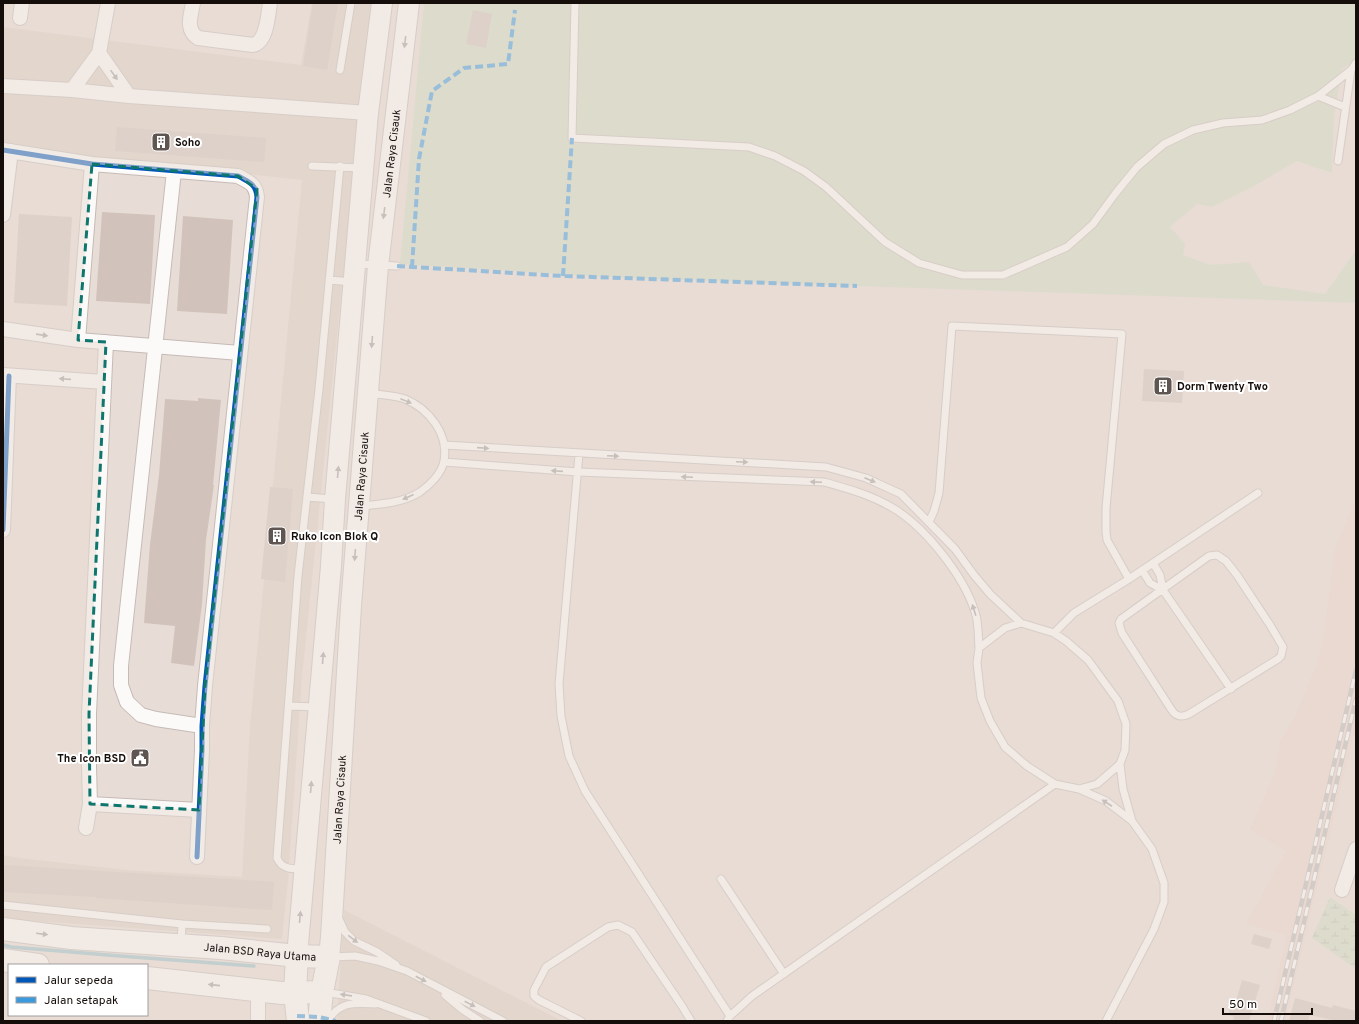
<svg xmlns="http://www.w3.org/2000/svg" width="1359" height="1024" viewBox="0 0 1359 1024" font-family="Overpass,sans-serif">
  <defs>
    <pattern id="wetland-marsh" width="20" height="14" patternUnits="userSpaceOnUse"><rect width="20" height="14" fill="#d1d9c2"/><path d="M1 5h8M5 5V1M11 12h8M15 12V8" fill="none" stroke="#b3b9a5"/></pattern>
  </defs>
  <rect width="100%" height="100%" fill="#e8dcd6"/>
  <path fill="#ddcec2" d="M312 3H371L302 677 288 880 282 939 21 920 3 917V855L19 858 126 870 242 877 250 726 302 180 3 148V27L301 65Z
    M344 910 562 1021H337Z"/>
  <path fill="#ebd4ca" d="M1356 499V725L1285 1021H1267L1287 935 1246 924 1286 851 1250 829 1275 773 1281 739 1295 717 1317 664 1325 629 1335 549Z"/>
  <path fill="#d1d9c2" d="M424 3H1356V60L1342 69 1334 116 1332 173 1297 161 1252 187 1212 207 1197 204 1170 227 1185 244 1183 255 1211 265 1249 262 1263 285 1325 294 1356 250V303L626 278 400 264Z"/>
  <path fill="url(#wetland-marsh)" d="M1330 897 1356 915V969L1312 938Z"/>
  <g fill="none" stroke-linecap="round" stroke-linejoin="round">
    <path stroke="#97bcc6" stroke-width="3.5" d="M3 945 11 947 120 956 254 966"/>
  </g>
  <path fill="#d1c3bc" d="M313 3H338L327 70 303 66Z
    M473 10 492 14 486 48 466 44Z
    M117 127 266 138 264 162 115 151Z
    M102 212 155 215 150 304 96 301Z
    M19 214 72 217 67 306 14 303Z
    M183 216 233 220 227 314 177 311Z
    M1144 369 1184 371 1182 403 1142 401Z
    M198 398 221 400 213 485H214L206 540 202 604 194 666 171 663 175 626 144 623 150 544 159 475 165 399 198 401Z
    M270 487 293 489 285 582 261 579Z
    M5 865 274 882 272 910 96 898V897L3 892Z
    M1254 934 1272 939 1269 949 1251 944Z
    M1242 980 1260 985 1249 1021H1233L1234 1017 1228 1015 1231 1004 1235 1005Z
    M1295 998 1332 1008 1333 1005 1356 1011V1021H1337L1310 1015 1308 1021H1289Z"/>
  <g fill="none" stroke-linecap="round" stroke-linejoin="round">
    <defs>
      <path id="lane" d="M575 3 572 138 749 147 775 156 804 171 826 187 885 242 919 263 962 275H1003L1067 247 1093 224 1115 194 1137 167 1164 144 1193 130 1223 123 1262 120 1290 110 1318 96 1351 70 1356 63
        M340 70 351 3
        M1318 96 1345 107
        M1338 161 1351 70
        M312 166 361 168
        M357 264 397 266
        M329 280 353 282
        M444 445 826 467 866 478 901 494 955 549 974 575 990 594 1021 623
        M579 454 559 684 561 716 569 756 585 791 730 1016
        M444 462 578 472 824 482C849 489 871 495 893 508 925 527 964 576 975 612 979 623 978 637 979 648
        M307 497 333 499
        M361 506C381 504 403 503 420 492 430 485 442 473 444 461 449 434 429 409 405 399 394 395 380 395 369 393
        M929 522 934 511 939 493 952 326 1122 334 1106 508V532L1107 540 1129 579
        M1217 555 1226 561 1237 575 1270 625 1283 647 1281 656 1278 659 1189 714C1181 718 1176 717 1171 709L1122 633 1119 623 1121 619 1209 556Z
        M1153 563 1160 575 1163 590
        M1142 570 1150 583 1163 590 1231 689
        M1021 623 1054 633 1066 641 1088 660 1118 701 1126 724 1125 750 1120 764 1097 784 1079 789 1055 784 1027 766 1005 747 990 721 981 698 977 663 979 648 1005 628Z
        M1054 633 1074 613 1129 579 1258 493
        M289 706 317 707
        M1120 764 1123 789 1132 821
        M1079 789 1106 801 1132 821 1152 849 1164 883V902L1154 929 1106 1021
        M304 869C293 869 282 870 277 858L298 576 319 389 340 166
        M721 879 784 974
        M3 905 182 924
        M338 917 345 932 354 941 377 952 396 965
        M181 943 182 924 267 929
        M331 957 355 956 378 961 407 971 503 1021
        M325 992 366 999 426 1021
        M445 995 463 1010 480 1021
        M327 1021C341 1001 353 1003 375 1004
        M581 1021 539 1000 534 996V990L546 967 608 927 618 925 632 932 682 1006 691 1021
        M727 1021 730 1016 752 996 1055 784"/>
      <path id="street" d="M193 3C191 15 185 30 198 38L253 45C267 42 268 15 270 3
        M20 18 22 3
        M99 53 129 96
        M3 86 72 90 129 96 368 113
        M72 90 99 53 108 3
        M3 150 92 164 238 176C249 182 256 184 257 197L205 686 202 726V750L197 857
        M174 171 121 666V685L127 702 141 715 156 719 202 726
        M3 215 11 151
        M3 329 78 340 240 353
        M78 340 92 164
        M3 375 104 382
        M3 530 9 376
        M90 804 199 810
        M86 828 90 804 89 766V714L106 342
        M1342 890 1356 849
        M258 1021V994"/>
      <g id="secondary">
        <path d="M297 956 331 566 335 499 368 113 382 3"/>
        <path id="s1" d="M329 957 331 937 351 606 378 266 409 3"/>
      </g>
      <g id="primary">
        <path id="s2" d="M3 929 71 938 221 948 297 956 329 957 322 992 319 1021"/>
        <path d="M297 956 295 993 298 1021"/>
        <path d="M3 960 38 965"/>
        <path d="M147 978 282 993 322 992"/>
      </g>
    </defs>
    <use href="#lane" stroke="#c5bbb6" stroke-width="9"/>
    <use href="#street" stroke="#c5bbb6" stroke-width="16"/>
    <use href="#secondary" stroke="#c5bbb6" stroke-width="22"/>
    <use href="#primary" stroke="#c5bbb6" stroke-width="24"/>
    <use href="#lane" stroke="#fcfaf9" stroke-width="7"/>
    <use href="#street" stroke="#fcfaf9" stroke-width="14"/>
    <use href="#secondary" stroke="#fcfaf9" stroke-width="20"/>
    <use href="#primary" stroke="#fcfaf9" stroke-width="22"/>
    <defs>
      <path id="rail" d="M1274 1021 1356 670
        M1281 1021 1356 699"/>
    </defs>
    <use href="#rail" stroke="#b8b5b3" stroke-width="4.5"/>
    <use href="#rail" stroke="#fff" stroke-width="3" stroke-dasharray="9" stroke-linecap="butt"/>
    <path stroke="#3b99de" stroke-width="4" stroke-dasharray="8 4" stroke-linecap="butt" d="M397 266 563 276 857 286
      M412 267 419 159 432 91 464 68 508 64 515 10
      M563 276 572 138
      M297 1016 319 1017 336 1021"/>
    <defs>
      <path id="cycleway" d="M3 150 92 164 238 176C249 182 256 184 257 197L205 686 202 726V750L197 857
        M3 530 9 376"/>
    </defs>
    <use href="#cycleway" stroke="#fff" stroke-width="8"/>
    <use href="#cycleway" stroke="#0057b8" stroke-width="5"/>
  </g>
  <defs><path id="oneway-solid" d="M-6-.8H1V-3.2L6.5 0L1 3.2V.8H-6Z"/></defs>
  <g fill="#a09b99">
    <use href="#oneway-solid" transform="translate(405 42) rotate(97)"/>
    <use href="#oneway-solid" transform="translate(114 75) rotate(55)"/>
    <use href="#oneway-solid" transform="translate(384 213) rotate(97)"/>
    <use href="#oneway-solid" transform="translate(42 335) rotate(8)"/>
    <use href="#oneway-solid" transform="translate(372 342) rotate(94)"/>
    <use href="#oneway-solid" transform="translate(65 379) rotate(-176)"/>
    <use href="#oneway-solid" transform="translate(406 401) rotate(22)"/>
    <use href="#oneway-solid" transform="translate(483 448) rotate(4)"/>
    <use href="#oneway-solid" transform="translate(613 456) rotate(3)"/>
    <use href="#oneway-solid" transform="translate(742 462) rotate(3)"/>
    <use href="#oneway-solid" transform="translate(557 471) rotate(-176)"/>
    <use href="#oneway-solid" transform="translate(338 472) rotate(-85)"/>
    <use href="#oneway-solid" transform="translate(687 477) rotate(-177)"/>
    <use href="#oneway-solid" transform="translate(870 480) rotate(23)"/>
    <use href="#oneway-solid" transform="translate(816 482) rotate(-178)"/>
    <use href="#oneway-solid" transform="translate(408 497) rotate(156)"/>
    <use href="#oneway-solid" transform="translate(355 555) rotate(94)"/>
    <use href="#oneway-solid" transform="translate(974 610) rotate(-108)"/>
    <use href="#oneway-solid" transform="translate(323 658) rotate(-85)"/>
    <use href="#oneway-solid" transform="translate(311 787) rotate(-85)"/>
    <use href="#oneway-solid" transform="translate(1107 803) rotate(-147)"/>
    <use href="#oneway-solid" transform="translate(300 917) rotate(-85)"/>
    <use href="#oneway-solid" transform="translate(42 934) rotate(7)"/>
    <use href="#oneway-solid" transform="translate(353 939) rotate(37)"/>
    <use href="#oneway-solid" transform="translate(421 979) rotate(28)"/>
    <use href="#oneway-solid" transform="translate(214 985) rotate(-174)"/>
    <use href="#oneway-solid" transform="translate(346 995) rotate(-172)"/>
    <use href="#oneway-solid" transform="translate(470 1004) rotate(27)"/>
  </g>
  <path d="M0 0H1359V1024H0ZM92 164 238 176 257 189 205 686 199 810 90 804 89 714 106 342 78 340Z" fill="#e8dcd6" fill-opacity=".55" fill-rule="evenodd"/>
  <path fill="none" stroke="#0f766e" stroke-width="3" stroke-dasharray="8 5" stroke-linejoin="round" d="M92 164 238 176 257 189 205 686 199 810 90 804 89 714 106 342 78 340Z"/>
  <defs>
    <symbol id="building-square" viewBox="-11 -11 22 22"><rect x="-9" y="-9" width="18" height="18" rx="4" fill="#5f5551" stroke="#fff"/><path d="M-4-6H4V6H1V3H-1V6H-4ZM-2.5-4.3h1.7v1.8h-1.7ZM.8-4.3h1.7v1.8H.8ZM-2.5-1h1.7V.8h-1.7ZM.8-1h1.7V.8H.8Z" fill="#fff"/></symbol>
    <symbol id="civic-square" viewBox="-11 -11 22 22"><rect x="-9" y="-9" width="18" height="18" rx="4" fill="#5f5551" stroke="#fff"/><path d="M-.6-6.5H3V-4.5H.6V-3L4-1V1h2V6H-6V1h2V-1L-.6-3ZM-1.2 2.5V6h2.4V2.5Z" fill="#fff"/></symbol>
  </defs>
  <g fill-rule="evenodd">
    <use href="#building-square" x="150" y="131" width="22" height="22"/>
    <use href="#building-square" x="1152" y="375" width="22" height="22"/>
    <use href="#building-square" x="266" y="525" width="22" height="22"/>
    <use href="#civic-square" x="129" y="747" width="22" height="22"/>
  </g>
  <g text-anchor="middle" stroke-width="4" stroke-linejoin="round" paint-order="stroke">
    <g font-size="11" font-weight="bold" fill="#150d0a" stroke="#fff" text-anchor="start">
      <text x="175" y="146">Soho</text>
      <text x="1177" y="390">Dorm Twenty Two</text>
      <text x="291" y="540">Ruko Icon Blok Q</text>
      <text x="126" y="762" text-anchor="end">The Icon BSD</text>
    </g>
    <g font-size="11" fill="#150d0a" stroke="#fff">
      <text dy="4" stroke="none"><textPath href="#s1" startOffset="806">Jalan Raya Cisauk</textPath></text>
      <text dy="4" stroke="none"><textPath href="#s1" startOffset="482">Jalan Raya Cisauk</textPath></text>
      <text dy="4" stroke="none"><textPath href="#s1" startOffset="158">Jalan Raya Cisauk</textPath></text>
      <text dy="4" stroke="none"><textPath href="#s2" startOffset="258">Jalan BSD Raya Utama</textPath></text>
    </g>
  </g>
  <rect width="1359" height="1024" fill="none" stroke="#150d0a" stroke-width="8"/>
  <rect x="8" y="964" width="140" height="52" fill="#ffffff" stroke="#a19e9d"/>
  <rect x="16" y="977" width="20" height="6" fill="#0057b8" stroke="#a19e9d"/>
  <text x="44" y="984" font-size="12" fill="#150d0a">Jalur sepeda</text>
  <rect x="16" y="997" width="20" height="6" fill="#3b99de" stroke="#a19e9d"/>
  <text x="44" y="1004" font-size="12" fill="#150d0a">Jalan setapak</text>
  <path d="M1223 1008v6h89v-6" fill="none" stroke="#150d0a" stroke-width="2"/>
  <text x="1229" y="1008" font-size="12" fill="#150d0a" stroke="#ffffff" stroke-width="3" paint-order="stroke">50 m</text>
</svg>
